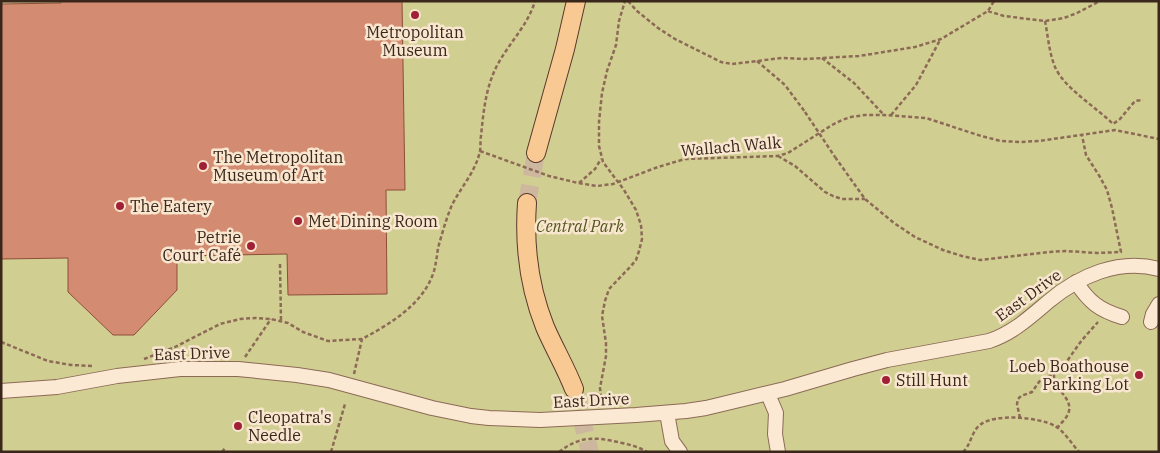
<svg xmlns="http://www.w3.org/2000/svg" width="1160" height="453" viewBox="0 0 1160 453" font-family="'IBM Plex Serif',serif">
  <rect width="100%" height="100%" fill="#f2dbbf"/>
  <path fill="#d1ce92" d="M1 1H1159V452H1Z"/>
  <path fill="#d38b71" stroke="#8d4e39" d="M61 1H402L405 190H386L387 294 288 295 287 254 177 256V290L134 335H113L68 292V258L1 259V4L61 3Z"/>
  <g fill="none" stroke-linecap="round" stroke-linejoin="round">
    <path stroke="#cdb79e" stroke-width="18" stroke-dasharray="18 9" stroke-linecap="butt" d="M527 203 536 153
      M574 389 590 452"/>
    <defs>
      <path id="minor" d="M1076 282C1089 302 1099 310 1122 317
        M1151 322 1153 314 1159 304
        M1 391 57 387 117 376 180 369H238L297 375 329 380 432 408 471 416 489 418 540 420 636 415 686 411 706 408 785 389 853 369 887 360 989 341C1013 333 1030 317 1049 301 1079 276 1119 258 1159 269
        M768 394 776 413 775 434 778 452
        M667 413 672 441 680 452"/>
      <path id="major" d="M536 153 565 49 576 1
        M527 203C524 245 529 287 545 327 554 348 566 368 574 389"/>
    </defs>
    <use href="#minor" stroke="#8c6a56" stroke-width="16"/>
    <use href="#major" stroke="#59392a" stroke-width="20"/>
    <path stroke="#8c6a56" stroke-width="2.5" stroke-dasharray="4 2.5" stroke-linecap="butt" d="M628 1 637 11 658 28 675 39 721 62 732 64 782 58 805 59 859 56 915 47 941 39 988 11 994 1
      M988 11 1004 16 1045 21 1064 18 1077 13 1100 1
      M1045 21C1048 36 1049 52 1055 67 1064 88 1096 107 1113 124L1120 119 1135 101 1143 100
      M822 58 854 83 884 115
      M757 61 785 85 805 112
      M891 115 916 85 940 40
      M480 151 549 176 578 183 597 186 613 184 658 167 685 159 778 156 788 153 832 125 842 120 851 117 865 115H884L926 118 981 136 1001 141 1020 142 1039 141 1115 130 1159 139
      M778 156 795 166 825 192 833 196 842 199H865
      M835 157 865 199 894 223 915 237 943 250 962 256 980 260 1049 252 1066 251 1097 253 1121 252 1112 208 1107 190 1100 177 1086 155 1082 135
      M579 183 595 169 601 159
      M280 264 281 321
      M1 342 48 361 71 365 94 366
      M245 357 271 319
      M144 359 175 347 220 324 240 319 255 318 271 319 288 323 303 332 328 341 362 339
      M354 374 362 339C390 324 424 304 434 271 436 263 437 256 438 248 442 234 446 219 452 205 461 187 476 171 480 151 481 146 480 141 481 136 483 116 485 95 492 77 502 49 527 29 535 1
      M1054 374C1053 389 1072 397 1069 411 1068 417 1062 422 1058 427
      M602 404 600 388 606 356V343L602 316 605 301 609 289 631 266 636 260 639 251 642 239 641 225 636 210 624 190 603 162 599 146V122L602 93 607 71 616 45 619 21 625 1
      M1020 418 1017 404 1018 399 1021 396 1032 392 1041 379 1054 374 1067 361 1082 340 1098 322
      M245 451V452
      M222 452 226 447
      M331 452 345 404
      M559 452C581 435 596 437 622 443 631 445 639 447 647 452
      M963 452C971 445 971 432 980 425 994 413 1039 417 1055 426 1064 431 1072 444 1079 452"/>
    <use href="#minor" stroke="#fce9d3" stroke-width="14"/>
    <use href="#major" stroke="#f9c993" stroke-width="18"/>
    <path stroke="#8c6a56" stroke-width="2.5" stroke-dasharray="4 2.5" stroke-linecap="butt" d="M805 112 835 157"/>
  </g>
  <g fill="#a02035" stroke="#f8e6cf" stroke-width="2">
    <circle cx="415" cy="15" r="5"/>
    <circle cx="203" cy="166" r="5"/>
    <circle cx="120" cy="206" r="5"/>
    <circle cx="298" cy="221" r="5"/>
    <circle cx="251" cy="246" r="5"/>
    <circle cx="1139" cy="375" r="5"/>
    <circle cx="886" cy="380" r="5"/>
    <circle cx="238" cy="426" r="5"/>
  </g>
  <g text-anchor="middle" stroke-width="5" stroke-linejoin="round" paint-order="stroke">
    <g font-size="16" fill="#3a261b" stroke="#f8e6cf" text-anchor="start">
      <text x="415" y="38" text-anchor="middle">Metropolitan<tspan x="415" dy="18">Museum</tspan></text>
      <text x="213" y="163">The Metropolitan<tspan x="213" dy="18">Museum of Art</tspan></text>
      <text x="130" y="212">The Eatery</text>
      <text x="308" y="227">Met Dining Room</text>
      <text x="241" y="243" text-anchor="end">Petrie<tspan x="241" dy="18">Court Café</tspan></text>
      <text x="1129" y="372" text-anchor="end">Loeb Boathouse<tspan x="1129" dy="18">Parking Lot</tspan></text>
      <text x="896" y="386">Still Hunt</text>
      <text x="248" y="423">Cleopatra's<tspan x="248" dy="18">Needle</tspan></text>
    </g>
    <g font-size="16" fill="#3a261b" stroke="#f8e6cf">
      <text transform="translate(731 146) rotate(-5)" y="6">Wallach Walk</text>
      <text transform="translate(1028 295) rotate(-36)" y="6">East Drive</text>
      <text transform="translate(192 353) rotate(-2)" y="6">East Drive</text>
      <text transform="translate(591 400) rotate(-3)" y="6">East Drive</text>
    </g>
    <g font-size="16" font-style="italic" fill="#535820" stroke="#f8e6cf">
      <text x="580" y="232">Central Park</text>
    </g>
  </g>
  <rect width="1160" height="453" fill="none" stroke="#3a261b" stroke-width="5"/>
</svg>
